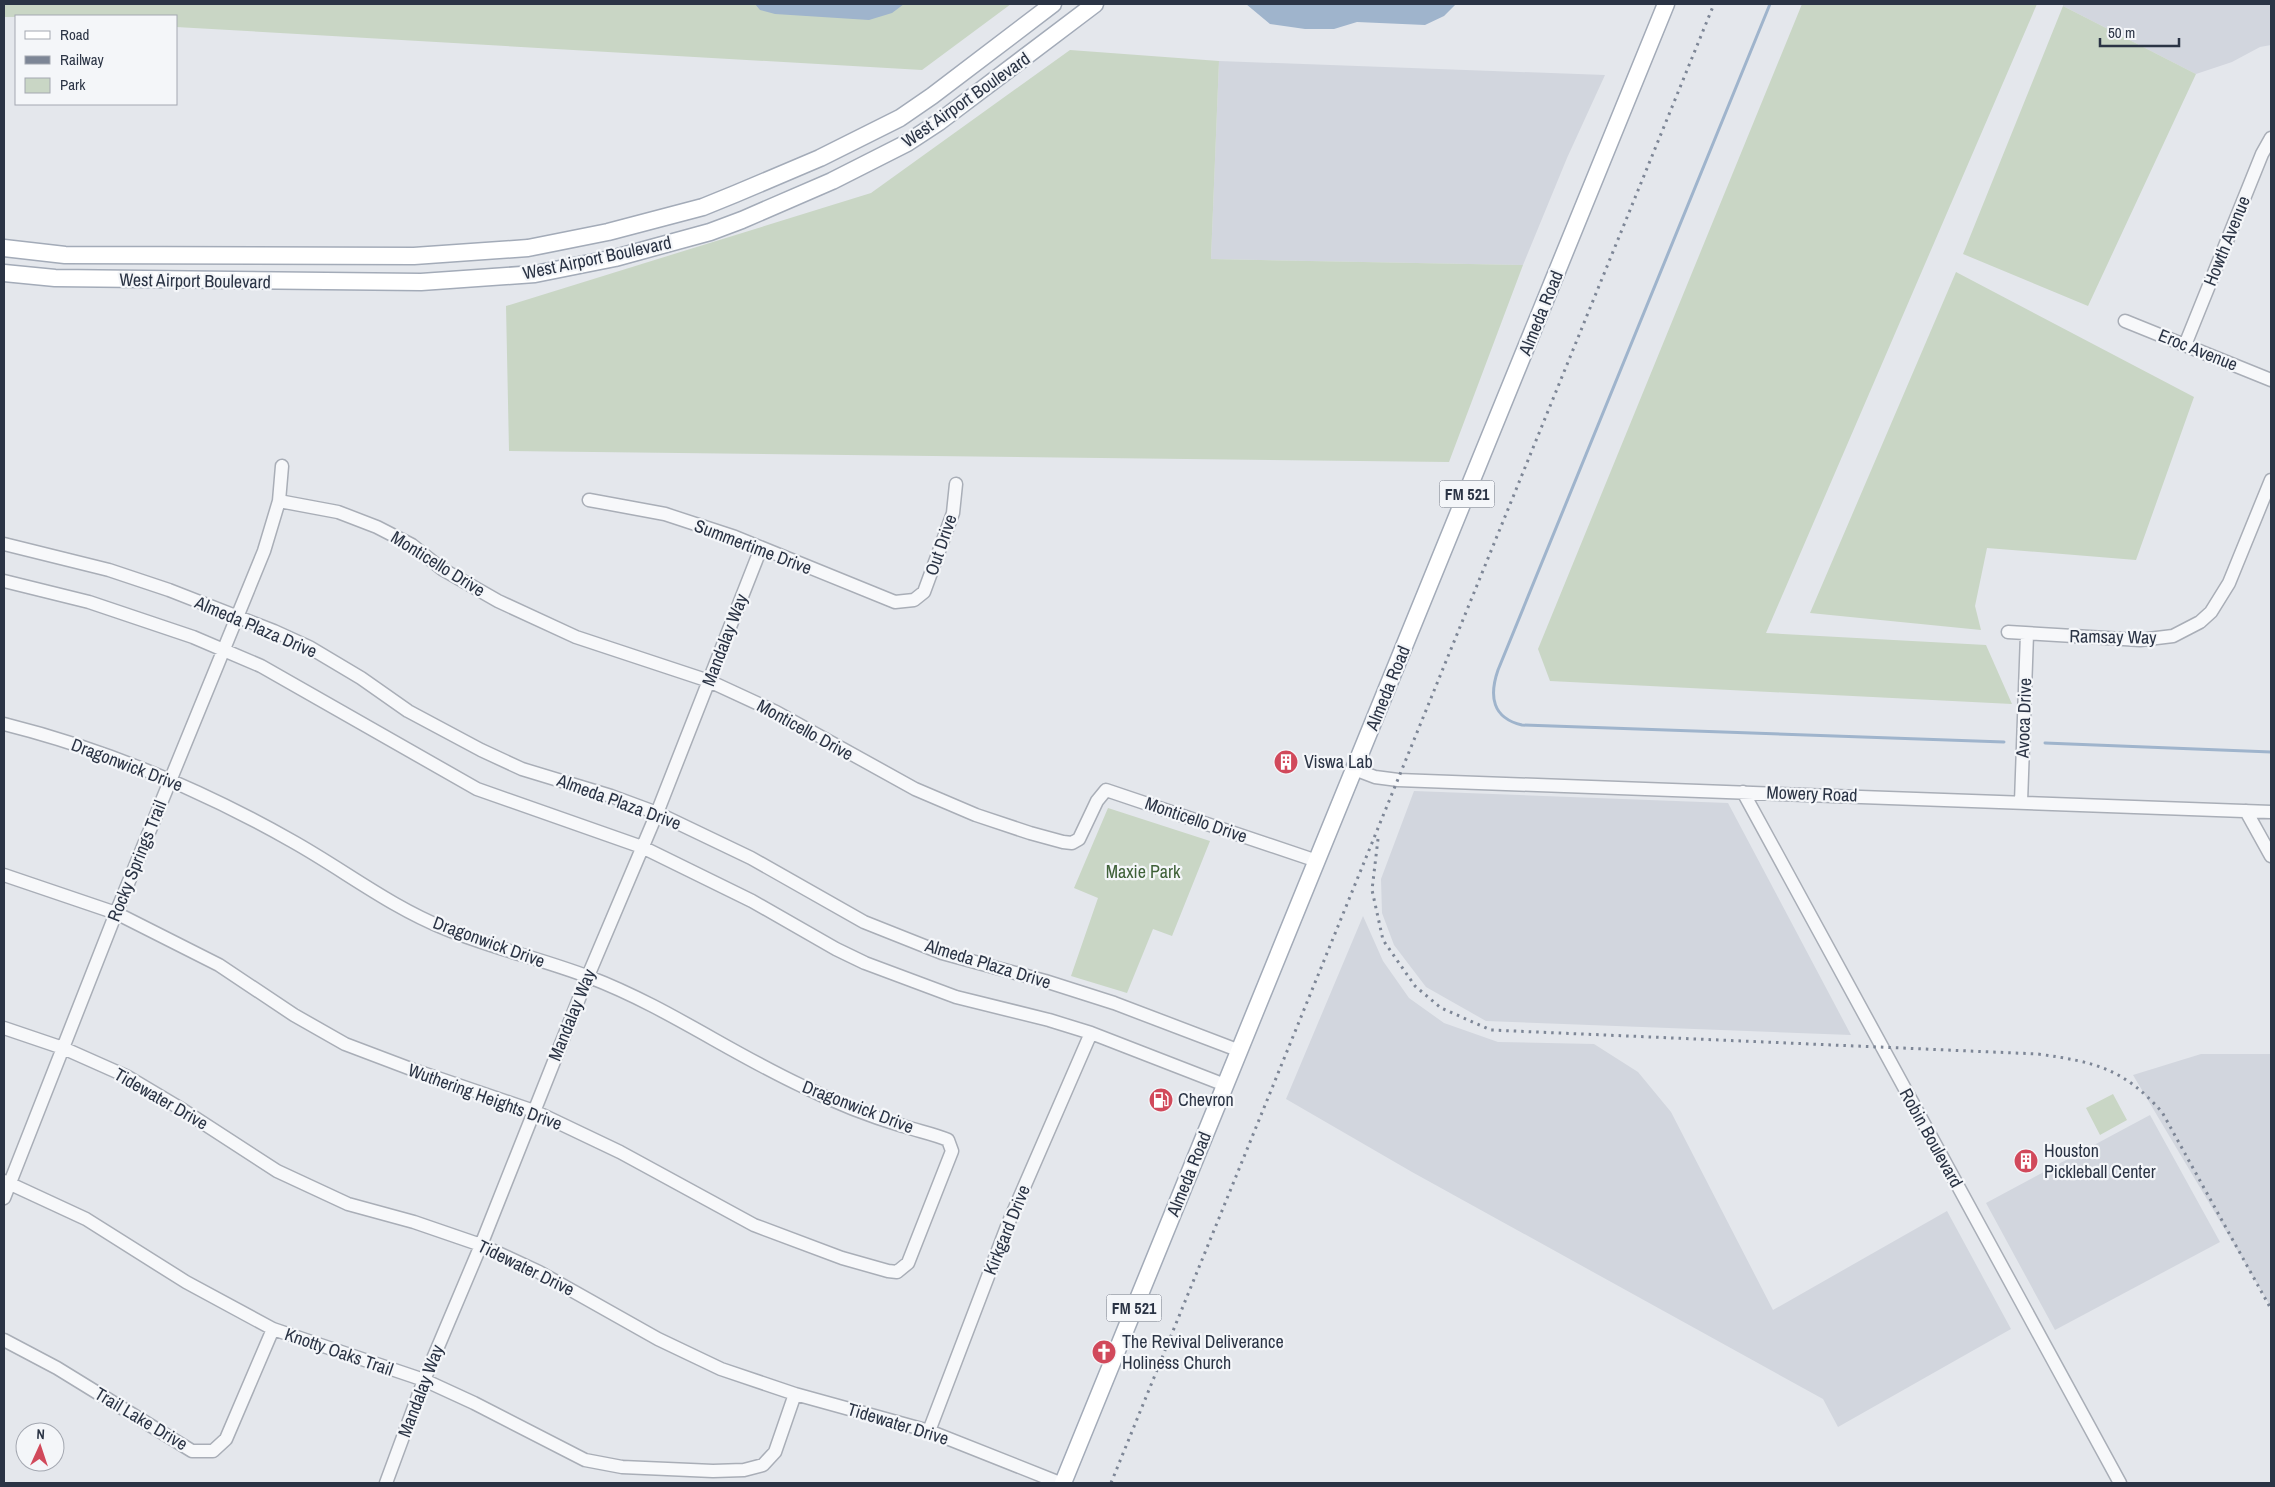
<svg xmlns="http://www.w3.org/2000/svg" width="2275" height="1487" viewBox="0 0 2275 1487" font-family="'Archivo Narrow',sans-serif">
  <rect width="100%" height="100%" fill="#e4e7ec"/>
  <path fill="#d2d6de" d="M2063 4H2271V45L2260 47 2232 62 2196 74 2063 6Z
    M1219 61 1605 75 1567 158 1523 265 1211 259Z
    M1414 791 1728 803 1851 1035 1486 1021 1426 987 1394 945 1382 913 1381 879Z
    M1363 916 1383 961 1409 998 1444 1023 1498 1042 1594 1044 1638 1072 1671 1112 1773 1310 1947 1211 2011 1329 1838 1427 1823 1399 1412 1172 1286 1099Z
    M2201 1054H2271V1307L2133 1075Z
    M2150 1115 2220 1242 2055 1330 1986 1203Z"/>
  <path fill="#c9d6c5" d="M4 4H1011L922 70 176 27V16L4 17Z
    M1802 4H2037L1766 633 1986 645 2012 704 1550 681 1538 649Z
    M2063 6 2196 74 2088 306 1963 254Z
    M1070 50 1219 61 1211 259 1523 265 1449 462 509 451 506 306 871 193Z
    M1956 272 2194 397 2136 560 1987 548 1975 606 1981 630 1810 613Z
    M1108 808 1210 841 1172 936 1153 929 1127 993 1071 976 1098 898 1074 888Z
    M2113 1094 2127 1120 2100 1135 2086 1108Z"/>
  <path fill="#9fb4cc" d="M755 4H904L892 13 869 20 775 14 760 10Z
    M1246 4H1456L1444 16 1425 25 1357 22 1334 29H1305L1270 24Z"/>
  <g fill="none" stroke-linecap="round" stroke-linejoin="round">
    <path stroke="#9fb4cc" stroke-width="3" d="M1770 4 1498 670C1489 696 1492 718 1522 725L2004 742
      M2045 743 2271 752"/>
    <defs>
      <path id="minor" d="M2125 321 2271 380
        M2185 345 2262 154 2271 138
        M589 500 665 514 735 537 895 602 914 600 924 592 953 513 956 484
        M279 501 338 512 377 527 412 545 442 569 498 601 576 637 709 681 776 712 915 789 976 815 1030 833 1063 842 1072 843 1079 839 1097 801 1106 790 1317 861
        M4 544 109 570 169 590 274 631 309 647 361 678 408 711 481 750 522 769 611 796 657 813 751 858 864 922 942 953 1045 981 1114 1003 1240 1051
        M4 581 89 602 193 637 261 666 477 789 642 847 752 901 836 949 865 963 956 997 1049 1020 1091 1033 1225 1085
        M2008 632 2140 640 2173 636 2200 622 2211 612 2229 583 2271 480
        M4 724C104 749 202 790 292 841 344 870 389 906 446 929 492 948 542 959 589 977 665 1006 729 1052 802 1086 834 1102 869 1116 903 1126 918 1131 934 1134 948 1140L952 1151 908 1263 897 1272 888 1271 842 1258 754 1225 620 1152 534 1111 411 1069 345 1044 294 1015 219 965 116 913 4 875
        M1354 769 1375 777 1398 780 2271 812
        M1743 792 2120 1483
        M2021 802 2027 634
        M2246 811 2271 856
        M4 1028 63 1048 126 1076 183 1110 277 1171 348 1204 414 1222 481 1245 539 1272 658 1339 721 1369 795 1394 929 1431 1060 1483
        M4 1181 86 1219 186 1282 273 1329 424 1380 474 1403 585 1460 622 1467 713 1471 744 1470 763 1465 775 1452 795 1394
        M4 1198 116 913 264 551 279 501 282 466
        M4 1340 57 1368 192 1451H213L226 1439 273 1329
        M929 1431 1008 1224 1091 1033
        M386 1483 424 1380 481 1245 588 976 657 813 761 548"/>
      <path id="major" d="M4 248 65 255 414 256 528 248 608 232 703 207 735 194 820 158 900 118 932 96 1053 4
        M4 273 55 278 421 282 535 274 615 258 710 232 742 220 832 181 907 143 939 122 1095 4
        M1063 1483 1666 4"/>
    </defs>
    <use href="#minor" stroke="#a9aeb7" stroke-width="15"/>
    <use href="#major" stroke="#a3abb8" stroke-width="19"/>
    <use href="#minor" stroke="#f7f8fa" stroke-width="12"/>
    <use href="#major" stroke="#fff" stroke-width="16"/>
    <path stroke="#7d8696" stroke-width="3" stroke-dasharray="2.5 5" stroke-linecap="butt" d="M1378 839 1372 890 1383 940 1415 986 1441 1008 1491 1030 2038 1054C2095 1062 2123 1068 2162 1112L2271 1309
      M1111 1483 1714 4"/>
  </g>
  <defs>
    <symbol id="building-disc" viewBox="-11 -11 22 22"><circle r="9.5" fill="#d1495b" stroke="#f4f6f9"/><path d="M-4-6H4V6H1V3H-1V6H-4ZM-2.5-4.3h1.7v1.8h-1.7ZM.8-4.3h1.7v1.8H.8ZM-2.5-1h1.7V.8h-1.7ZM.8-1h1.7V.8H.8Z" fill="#fff"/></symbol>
    <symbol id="fuel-disc" viewBox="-11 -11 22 22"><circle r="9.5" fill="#d1495b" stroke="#f4f6f9"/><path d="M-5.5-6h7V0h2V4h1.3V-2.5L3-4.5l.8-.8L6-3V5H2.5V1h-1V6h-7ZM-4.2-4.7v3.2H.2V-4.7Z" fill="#fff"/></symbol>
    <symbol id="church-disc" viewBox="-11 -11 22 22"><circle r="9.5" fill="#d1495b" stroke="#f4f6f9"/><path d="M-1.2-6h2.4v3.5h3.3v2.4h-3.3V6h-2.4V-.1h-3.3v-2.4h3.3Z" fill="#fff"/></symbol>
  </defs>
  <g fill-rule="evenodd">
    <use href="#building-disc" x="1272" y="748" width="28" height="28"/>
    <use href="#fuel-disc" x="1147" y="1086" width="28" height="28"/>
    <use href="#building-disc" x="2012" y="1147" width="28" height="28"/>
    <use href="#church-disc" x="1090" y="1338" width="28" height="28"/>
  </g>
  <g text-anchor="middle" stroke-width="4.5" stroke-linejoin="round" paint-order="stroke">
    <g fill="#f4f6f9" stroke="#676e7b" stroke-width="1">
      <rect x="1439.5" y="480.5" width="55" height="27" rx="4"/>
      <rect x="1106.5" y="1294.5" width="55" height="27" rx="4"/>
    </g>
    <g font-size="16" font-weight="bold" fill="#2b3445">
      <text x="1467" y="500">FM 521</text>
      <text x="1134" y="1314">FM 521</text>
    </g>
    <g font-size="18" fill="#2b3445" stroke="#f4f6f9">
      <text transform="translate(966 100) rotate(-35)" y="6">West Airport Boulevard</text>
      <text transform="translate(2227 241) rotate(-68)" y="6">Howth Avenue</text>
      <text transform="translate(597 258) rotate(-12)" y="6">West Airport Boulevard</text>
      <text transform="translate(195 281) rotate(1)" y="6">West Airport Boulevard</text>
      <text transform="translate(1541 313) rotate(-68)" y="6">Almeda Road</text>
      <text transform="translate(2198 350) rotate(22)" y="6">Eroc Avenue</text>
      <text transform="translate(941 545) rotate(-71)" y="6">Out Drive</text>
      <text transform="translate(753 547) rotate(21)" y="6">Summertime Drive</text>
      <text transform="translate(438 564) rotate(32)" y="6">Monticello Drive</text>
      <text transform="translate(256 627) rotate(23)" y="6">Almeda Plaza Drive</text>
      <text transform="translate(2113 637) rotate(1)" y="6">Ramsay Way</text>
      <text transform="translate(725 640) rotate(-69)" y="6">Mandalay Way</text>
      <text transform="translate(1388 688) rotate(-68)" y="6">Almeda Road</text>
      <text transform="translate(2024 718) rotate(-88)" y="6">Avoca Drive</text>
      <text transform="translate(805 730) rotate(29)" y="6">Monticello Drive</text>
      <text transform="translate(127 765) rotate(21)" y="6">Dragonwick Drive</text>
      <text transform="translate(1812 794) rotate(2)" y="6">Mowery Road</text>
      <text transform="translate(619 802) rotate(20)" y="6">Almeda Plaza Drive</text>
      <text transform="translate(1196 820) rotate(19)" y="6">Monticello Drive</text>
      <text transform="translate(137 861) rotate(-68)" y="6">Rocky Springs Trail</text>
      <text transform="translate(489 942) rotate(20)" y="6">Dragonwick Drive</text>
      <text transform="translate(988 964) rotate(17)" y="6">Almeda Plaza Drive</text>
      <text transform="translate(572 1015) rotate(-68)" y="6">Mandalay Way</text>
      <text transform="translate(485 1097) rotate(20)" y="6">Wuthering Heights Drive</text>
      <text transform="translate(161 1099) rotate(30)" y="6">Tidewater Drive</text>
      <text transform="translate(858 1107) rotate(21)" y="6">Dragonwick Drive</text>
      <text transform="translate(1931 1138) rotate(61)" y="6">Robin Boulevard</text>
      <text transform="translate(1189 1174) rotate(-68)" y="6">Almeda Road</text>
      <text transform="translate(1007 1230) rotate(-68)" y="6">Kirkgard Drive</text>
      <text transform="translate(526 1268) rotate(26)" y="6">Tidewater Drive</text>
      <text transform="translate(339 1352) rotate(19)" y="6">Knotty Oaks Trail</text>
      <text transform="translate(421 1391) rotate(-69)" y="6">Mandalay Way</text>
      <text transform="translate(141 1419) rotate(31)" y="6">Trail Lake Drive</text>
      <text transform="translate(898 1424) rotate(17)" y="6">Tidewater Drive</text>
    </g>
    <g font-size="18" fill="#2b3445" stroke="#f4f6f9" text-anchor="start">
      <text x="1304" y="768">Viswa Lab</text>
      <text x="1178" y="1106">Chevron</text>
      <text x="2044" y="1157">Houston<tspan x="2044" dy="21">Pickleball Center</tspan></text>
      <text x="1122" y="1348">The Revival Deliverance<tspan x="1122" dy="21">Holiness Church</tspan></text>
    </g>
    <g font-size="18" fill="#3f6138" stroke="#f4f6f9">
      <text x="1143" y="878">Maxie Park</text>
    </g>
  </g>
  <rect width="2275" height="1487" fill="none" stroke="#2b3445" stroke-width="10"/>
  <rect x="15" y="15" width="162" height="90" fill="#f4f6f9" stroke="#a4a8b1"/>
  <rect x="25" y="31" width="25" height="8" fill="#ffffff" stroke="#a4a8b1"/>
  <text x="60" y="40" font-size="15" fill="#2b3445">Road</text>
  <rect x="25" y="56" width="25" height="8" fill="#7d8696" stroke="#a4a8b1"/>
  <text x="60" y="65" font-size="15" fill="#2b3445">Railway</text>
  <rect x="25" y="78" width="25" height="15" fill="#c9d6c5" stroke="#a4a8b1"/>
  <text x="60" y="90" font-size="15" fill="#2b3445">Park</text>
  <g transform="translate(40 1447) rotate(3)"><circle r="24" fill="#f4f6f9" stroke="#a4a8b1"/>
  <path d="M0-4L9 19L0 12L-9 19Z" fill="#d1495b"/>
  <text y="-8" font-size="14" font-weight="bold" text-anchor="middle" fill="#2b3445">N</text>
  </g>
  <path d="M2100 38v8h79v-8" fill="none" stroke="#2b3445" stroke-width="2.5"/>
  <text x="2108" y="38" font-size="15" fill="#2b3445" stroke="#f4f6f9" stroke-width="4" paint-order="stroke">50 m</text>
</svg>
